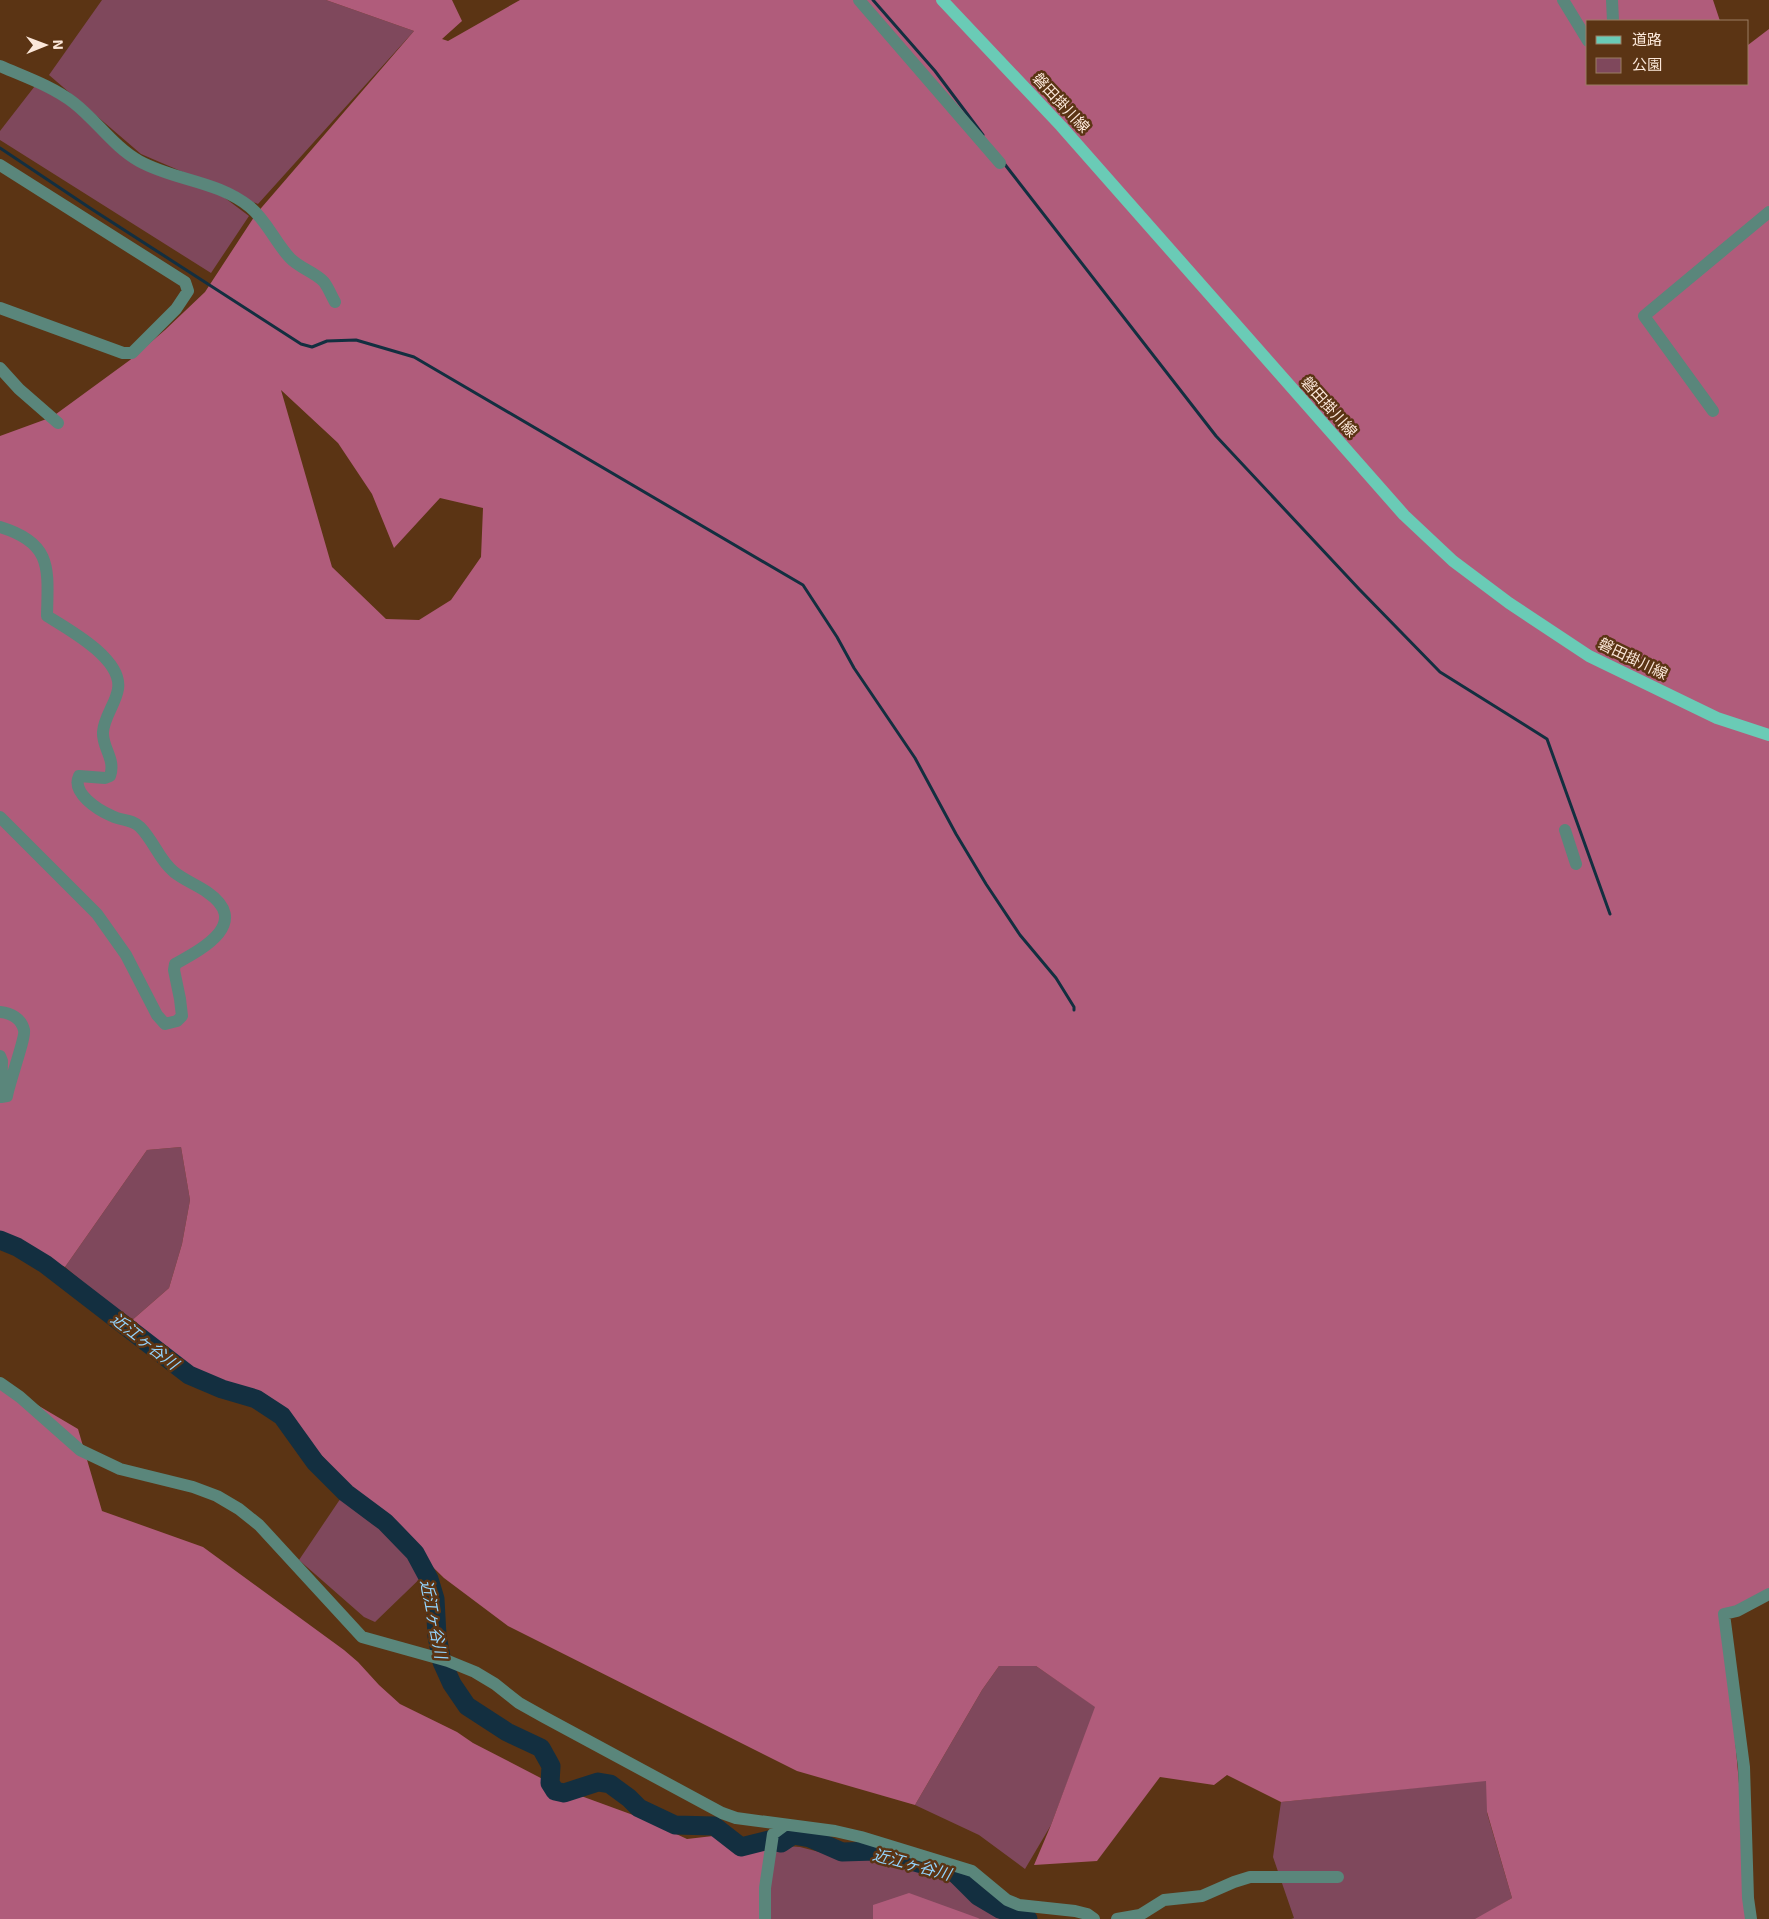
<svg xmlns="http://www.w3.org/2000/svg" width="1769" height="1919" viewBox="0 0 1769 1919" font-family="'Exo 2','Noto Sans JP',sans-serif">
  <rect width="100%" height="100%" fill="#5b3414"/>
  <path fill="#7f485c" d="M102 0H326L414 31 258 204 141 154 49 75Z
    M38 82 152 166 205 183 249 216 211 273 0 140V131Z
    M181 1147 190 1200 182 1244 169 1288 130 1322 65 1267 147 1150Z
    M351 1483 433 1566 375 1622 364 1617 299 1560Z
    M999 1666H1036L1096 1707 1051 1825 1025 1869 979 1835 915 1805 982 1690Z
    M1487 1780V1813L1512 1898 1477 1919H1291L1294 1918 1273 1857 1281 1802Z
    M772 1845 800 1847 854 1861 881 1857 944 1877 978 1903 1015 1919H980L874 1905 873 1919H766Z"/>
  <path fill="#b05c7b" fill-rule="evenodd" d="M326 0H452L462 21 442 39 448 41 520 0H1713L1720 21H1588V84H1748V45L1769 29V1593L1724 1614 1751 1919H1475L1512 1898 1487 1812 1486 1781 1281 1802 1227 1775 1214 1785 1160 1777 1097 1861 1034 1865 1051 1825 1095 1707 1036 1666H999L982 1690 915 1805 797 1771 508 1626 444 1578 335 1471 275 1401 203 1377 174 1359 130 1322 169 1288 182 1244 190 1200 181 1147 147 1150 65 1267 0 1239V436L52 417 130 360 165 330 205 292 256 214 414 31ZM281 390 338 443 372 494 394 548 440 498 483 508 481 557 451 600 419 620 386 619 332 567Z
    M0 1383 78 1429 102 1511 203 1547 344 1650 358 1662 379 1685 400 1704 457 1732 473 1743 562 1789 644 1819 687 1839 713 1836 730 1838 771 1853 767 1919H0Z
    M909 1893 978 1918 980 1919H873V1905Z"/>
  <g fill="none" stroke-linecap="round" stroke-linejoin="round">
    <path stroke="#132f40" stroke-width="3" d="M873 0 935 71 983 135
      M0 148 90 208 301 344 312 347 327 341 356 340 414 357 803 585 837 637 854 668 915 758 956 834 986 884 1020 935 1056 978 1074 1007V1010
      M1003 162 1216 436 1359 589 1440 672 1547 739 1610 914"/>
    <path stroke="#132f40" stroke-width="19" d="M0 1240 17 1247 45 1264 189 1375 222 1389 256 1399 282 1416 315 1462 346 1493 385 1522 415 1553 429 1579 435 1599 437 1636 442 1662 452 1684 467 1706 507 1732 541 1748 551 1766 550 1783 555 1791 564 1793 598 1782 610 1784 629 1798 639 1808 675 1825 714 1826 741 1847 769 1840 781 1843 793 1835 810 1838 842 1852 875 1851 955 1873 978 1896 1000 1909 1028 1919"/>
    <path stroke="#5a867b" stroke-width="12" d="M859 0 1000 163
      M1563 0 1588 41
      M1612 0 1613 21
      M0 66C25 77 52 86 74 103 97 121 114 147 139 161 175 181 216 180 250 207 267 221 275 242 290 258 299 268 315 272 324 282 328 287 331 295 335 302
      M0 165 185 282 188 291 176 309 132 353H123L0 308
      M0 368 19 389 58 423
      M1713 411 1644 316 1769 212
      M0 527C53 543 48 569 47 616 68 629 123 659 118 689 116 703 104 717 103 732 102 748 116 759 110 776L105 778 79 776C71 793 98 810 112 816 122 821 132 819 140 827 154 841 159 860 174 872 184 880 197 885 207 892 252 923 202 949 175 964L174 970 180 999 182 1016 177 1021 165 1024 157 1015 126 955 97 914 0 817
      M1565 830 1576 864
      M0 1012C11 1013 21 1018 24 1030 26 1037 9 1083 7 1096L1 1097 2 1061 0 1056
      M0 1383 20 1397 80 1450 120 1469 193 1487 217 1496 239 1509 259 1525 362 1637 448 1661 475 1672 495 1684 519 1703 544 1717 722 1813 736 1818 835 1831 861 1837 972 1871 1007 1900 1019 1905 1075 1911 1087 1914 1094 1919
      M765 1919V1888L773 1834 785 1825
      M1117 1919 1140 1915 1164 1900 1202 1896 1234 1882 1250 1877H1338
      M1751 1919 1748 1898 1744 1767 1724 1614 1737 1611 1769 1594"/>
    <path stroke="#6acbb6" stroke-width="12" d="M942 0 1061 126 1404 515 1453 561 1509 603 1589 656 1717 718 1769 735"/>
  </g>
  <g text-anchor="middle" stroke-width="5" stroke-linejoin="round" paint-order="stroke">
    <g font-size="15" fill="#fce8da" stroke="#5b3414">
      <text transform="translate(1061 103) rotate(47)" y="5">磐田掛川線</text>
      <text transform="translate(1329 407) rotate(48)" y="5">磐田掛川線</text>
      <text transform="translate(1633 659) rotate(26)" y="5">磐田掛川線</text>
    </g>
    <g font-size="16" font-style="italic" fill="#93d3fc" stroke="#5b3414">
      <text transform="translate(145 1341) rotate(38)" y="6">近江ヶ谷川</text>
      <text transform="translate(434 1619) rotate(79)" y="6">近江ヶ谷川</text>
      <text transform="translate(912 1864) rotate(15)" y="6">近江ヶ谷川</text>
    </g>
  </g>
  <rect x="1586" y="20" width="162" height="65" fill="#5b3414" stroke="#9b7c63"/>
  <rect x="1596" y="36" width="25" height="8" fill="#6acbb6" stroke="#9b7c63"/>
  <text x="1632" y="45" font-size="15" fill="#fce8da">道路</text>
  <rect x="1596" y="58" width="25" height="15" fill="#7f485c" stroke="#9b7c63"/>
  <text x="1632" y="70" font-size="15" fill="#fce8da">公園</text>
  <g transform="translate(45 45) rotate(89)" stroke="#5b3414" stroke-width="4" paint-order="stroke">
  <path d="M0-4L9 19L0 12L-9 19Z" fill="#fce8da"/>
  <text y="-8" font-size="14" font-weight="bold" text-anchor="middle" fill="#fce8da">N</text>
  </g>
</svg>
